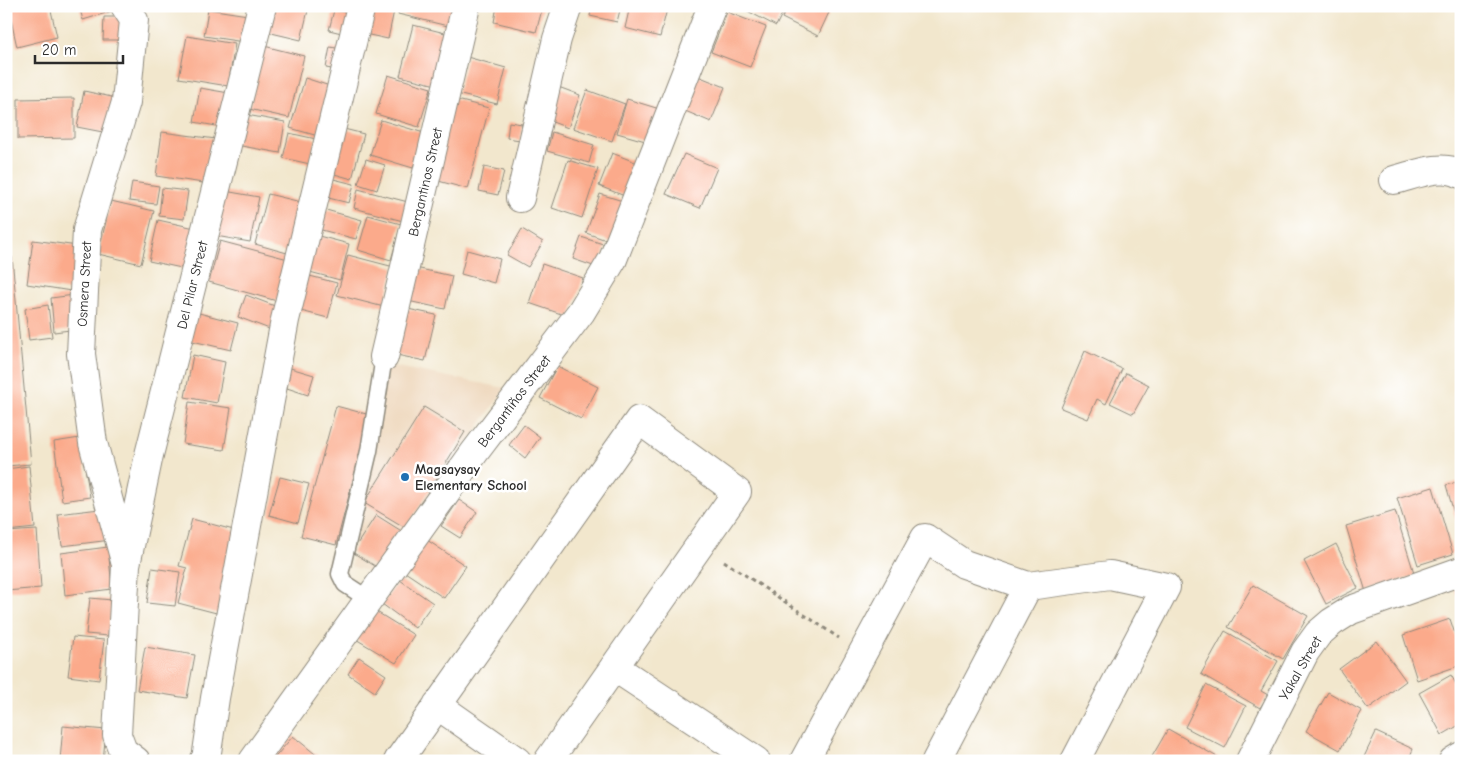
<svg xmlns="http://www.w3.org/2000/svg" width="1467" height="767" viewBox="0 0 1467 767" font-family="'Comic Neue',sans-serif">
  <rect width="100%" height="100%" fill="#fff"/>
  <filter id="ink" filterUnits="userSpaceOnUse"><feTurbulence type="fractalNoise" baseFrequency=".02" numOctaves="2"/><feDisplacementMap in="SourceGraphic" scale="10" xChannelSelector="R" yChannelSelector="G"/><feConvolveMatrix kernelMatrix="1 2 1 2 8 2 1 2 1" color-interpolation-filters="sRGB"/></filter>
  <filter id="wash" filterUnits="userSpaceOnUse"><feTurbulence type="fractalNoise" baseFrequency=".0096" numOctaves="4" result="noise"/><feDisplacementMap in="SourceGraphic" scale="20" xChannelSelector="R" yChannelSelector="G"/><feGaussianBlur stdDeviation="1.12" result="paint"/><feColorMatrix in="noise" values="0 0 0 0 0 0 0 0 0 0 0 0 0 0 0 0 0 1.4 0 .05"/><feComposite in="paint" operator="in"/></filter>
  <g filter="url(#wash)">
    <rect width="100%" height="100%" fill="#f2e7cd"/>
    <path fill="#eed7bb" d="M387 365 505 388 377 575 351 566Z"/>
    <g id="blocks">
      <path fill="#fbaa8b" d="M8 6H50L57 37 17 47Z
        M79 6H115L116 10 83 20Z
        M268 6H309L301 40 263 31Z
        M366 6H395L388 39 360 33Z
        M400 6H457L452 27 398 14Z
        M497 6H543L536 32 494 22Z
        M592 6H621L617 22 590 16Z
        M630 6H658L667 9 660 37 625 28Z
        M738 6H786L776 26Z
        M788 6H832L818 36 782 18Z
        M208 9 248 15 244 42 204 36Z
        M334 10 354 14 350 35 329 30Z
        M727 12 766 27 750 67 711 52Z
        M104 17H131V40H103Z
        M413 25 449 34 436 85 400 76Z
        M187 36 235 44 228 86 179 78Z
        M264 46 304 56 289 118 249 109Z
        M330 47 342 49 337 70 326 68Z
        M467 57 506 68 497 104 457 94Z
        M388 75 431 88 419 127 376 114Z
        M698 76 725 87 711 122 683 110Z
        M305 78 333 87 318 136 290 128Z
        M553 85 580 95 568 128 542 118Z
        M200 88 229 93 222 127 194 122Z
        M587 90 625 104 612 141 573 128Z
        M84 91 121 99 113 134 77 127Z
        M74 98V138L18 139V99Z
        M453 99 489 108 468 189 431 179Z
        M627 99 666 111 656 144 617 133Z
        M241 114 285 122 280 153 236 145Z
        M381 120 424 133 413 168 370 155Z
        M509 122 522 124 520 140 507 138Z
        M336 127 364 134 352 179 324 171Z
        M162 132 216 139 210 184 156 176Z
        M552 132 594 145 589 163 547 151Z
        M289 133 316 139 310 164 283 158Z
        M612 153 648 167 635 200 599 186Z
        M684 154 717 168 700 208 666 194Z
        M366 159 385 165 377 190 358 184Z
        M568 160 598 169 582 218 552 208Z
        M484 167 504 171 498 195 479 191Z
        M325 177 354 184 349 203 320 196Z
        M132 182 159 186 156 204 129 201Z
        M162 188 188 191 184 219 159 216Z
        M358 189 408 202 403 221 354 208Z
        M219 190 259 197 250 242 210 235Z
        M268 194 301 202 287 253 255 244Z
        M600 194 626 202 612 242 586 233Z
        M111 201 154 211 141 264 98 254Z
        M319 208 362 220 356 239 314 228Z
        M368 215 401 224 391 260 358 250Z
        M158 220 195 228 186 269 149 261Z
        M522 229 543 242 528 267 507 255Z
        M315 235 349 244 340 280 306 271Z
        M581 237 606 245 599 268 573 259Z
        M33 240 78 246 71 291 27 284Z
        M220 241 288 259 277 301 209 282Z
        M467 250 500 259 494 283 461 274Z
        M348 255 394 267 384 307 337 295Z
        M12 257 31 464 6 466V258Z
        M542 264 583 278 570 317 529 303Z
        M411 267 452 276 445 309 403 300Z
        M302 274 337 283 328 318 293 309Z
        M74 295 78 329 54 332 51 298Z
        M246 295 280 308 272 330 238 317Z
        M48 305 52 337 29 340 25 309Z
        M403 308 436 315 425 361 392 354Z
        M195 312 238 323 231 350 188 340Z
        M1085 351 1122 369 1106 404 1097 399 1088 419 1061 408Z
        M193 355 225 362 217 403 185 397Z
        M557 366 598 387 581 419 540 398Z
        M287 367 314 375 308 395 281 386Z
        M1126 373 1149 385 1133 414 1110 403Z
        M189 402 231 408 224 450 183 444Z
        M336 406 370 415 336 545 301 536Z
        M424 407 465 432 406 528 364 503Z
        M524 425 540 437 525 458 509 445Z
        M80 438 90 497 62 501 54 442Z
        M29 466 35 528 6 531V469Z
        M280 477 309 484 298 523 269 515Z
        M1461 481V534H1460L1446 485Z
        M1433 487 1453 554 1418 565 1397 498Z
        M459 500 477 512 460 538 441 526Z
        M108 508 111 540 62 546 58 514Z
        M1395 511 1415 576 1366 592 1346 526Z
        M376 515 403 532 380 569 352 552Z
        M192 519 245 533 224 615 178 603 187 568 179 566Z
        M37 530 41 588 6 591V532Z
        M427 540 466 566 444 598 405 572Z
        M1336 544 1358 588 1326 604 1304 561Z
        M108 547 112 589 65 595 61 553Z
        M152 568 180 572 175 606 147 603Z
        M400 580 433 603 415 628 382 604Z
        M1253 585 1308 616 1283 659 1228 627Z
        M1461 585V605L1454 587Z
        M90 598 112 600 108 636 86 634Z
        M372 609 414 635 396 663 354 638Z
        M1450 619 1461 652V665L1417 680 1403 635Z
        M1225 631 1278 661 1261 691 1268 695 1260 708 1201 674Z
        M73 637 104 640 99 680 68 676Z
        M1377 641 1406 681 1368 709 1339 669Z
        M145 647 195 655 187 698 137 690Z
        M359 657 386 675 375 692 348 674Z
        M1451 675 1461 693V724L1442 735 1419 693Z
        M1206 685 1246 706 1225 748 1185 727Z
        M1328 692 1362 711 1340 750 1306 731Z
        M63 726 106 730 103 761H60Z
        M1168 729 1219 758 1217 761 1150 760Z
        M1376 732 1413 749 1408 761H1362Z
        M293 736 320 758 317 761H272Z"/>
    </g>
  </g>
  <g filter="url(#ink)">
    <use href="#blocks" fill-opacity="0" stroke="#8e897c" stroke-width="1"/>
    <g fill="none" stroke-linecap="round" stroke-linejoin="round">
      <defs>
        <path id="service" d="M368 599 345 584 340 574 369 451 384 357"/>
        <path id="minor" d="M125 6 134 20 126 102 87 230 81 354 93 443 125 561
          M1394 180C1415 175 1441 163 1461 174
          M520 198 557 39 568 6
          M384 357 466 6
          M614 667 756 761
          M437 705 517 761
          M136 761 123 751 117 735 126 565 149 455 262 6
          M204 761 206 759 215 698 285 320 361 6
          M253 761 474 453 581 312 613 259 712 6
          M398 761 639 420 737 492 548 761
          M804 761 925 538 964 564 1028 586 1110 575 1166 587 1075 761
          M936 761 1028 586
          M1250 761 1305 652 1318 634 1332 622 1351 610 1461 571
          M1453 761 1461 756"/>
      </defs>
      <use href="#service" stroke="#8e897c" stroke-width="19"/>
      <use href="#minor" stroke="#8e897c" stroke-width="30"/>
      <path stroke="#8e897c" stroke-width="3" stroke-dasharray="4 4" stroke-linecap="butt" d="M724 561 839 638"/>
      <use href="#service" stroke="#fff" stroke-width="16"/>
      <use href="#minor" stroke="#fff" stroke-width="28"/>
    </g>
  </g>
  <circle fill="#1f6fb2" stroke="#fff" stroke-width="2" cx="405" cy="477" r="5"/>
  <g text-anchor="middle" stroke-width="5" stroke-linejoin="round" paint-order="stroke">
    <g font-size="14" fill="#2b2b2b" stroke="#fff">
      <text transform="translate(425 182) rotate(-77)" y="5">Bergantinos Street</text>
      <text transform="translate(84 284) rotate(-87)" y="5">Osmera Street</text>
      <text transform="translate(192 285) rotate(-76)" y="5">Del Pilar Street</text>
      <text transform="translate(514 401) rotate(-53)" y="5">Bergantiños Street</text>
      <text transform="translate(1300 668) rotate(-60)" y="5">Yakal Street</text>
    </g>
    <g font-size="14" font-weight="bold" fill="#2b2b2b" stroke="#fff" text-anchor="start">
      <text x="415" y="474">Magsaysay<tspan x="415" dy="16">Elementary School</tspan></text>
    </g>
  </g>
  <rect width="1467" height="767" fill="none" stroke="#fff" stroke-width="25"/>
  <path d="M35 55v8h88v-8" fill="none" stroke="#2b2b2b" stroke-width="2.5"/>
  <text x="42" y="55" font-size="15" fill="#2b2b2b" stroke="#ffffff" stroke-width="4" paint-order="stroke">20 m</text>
</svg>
